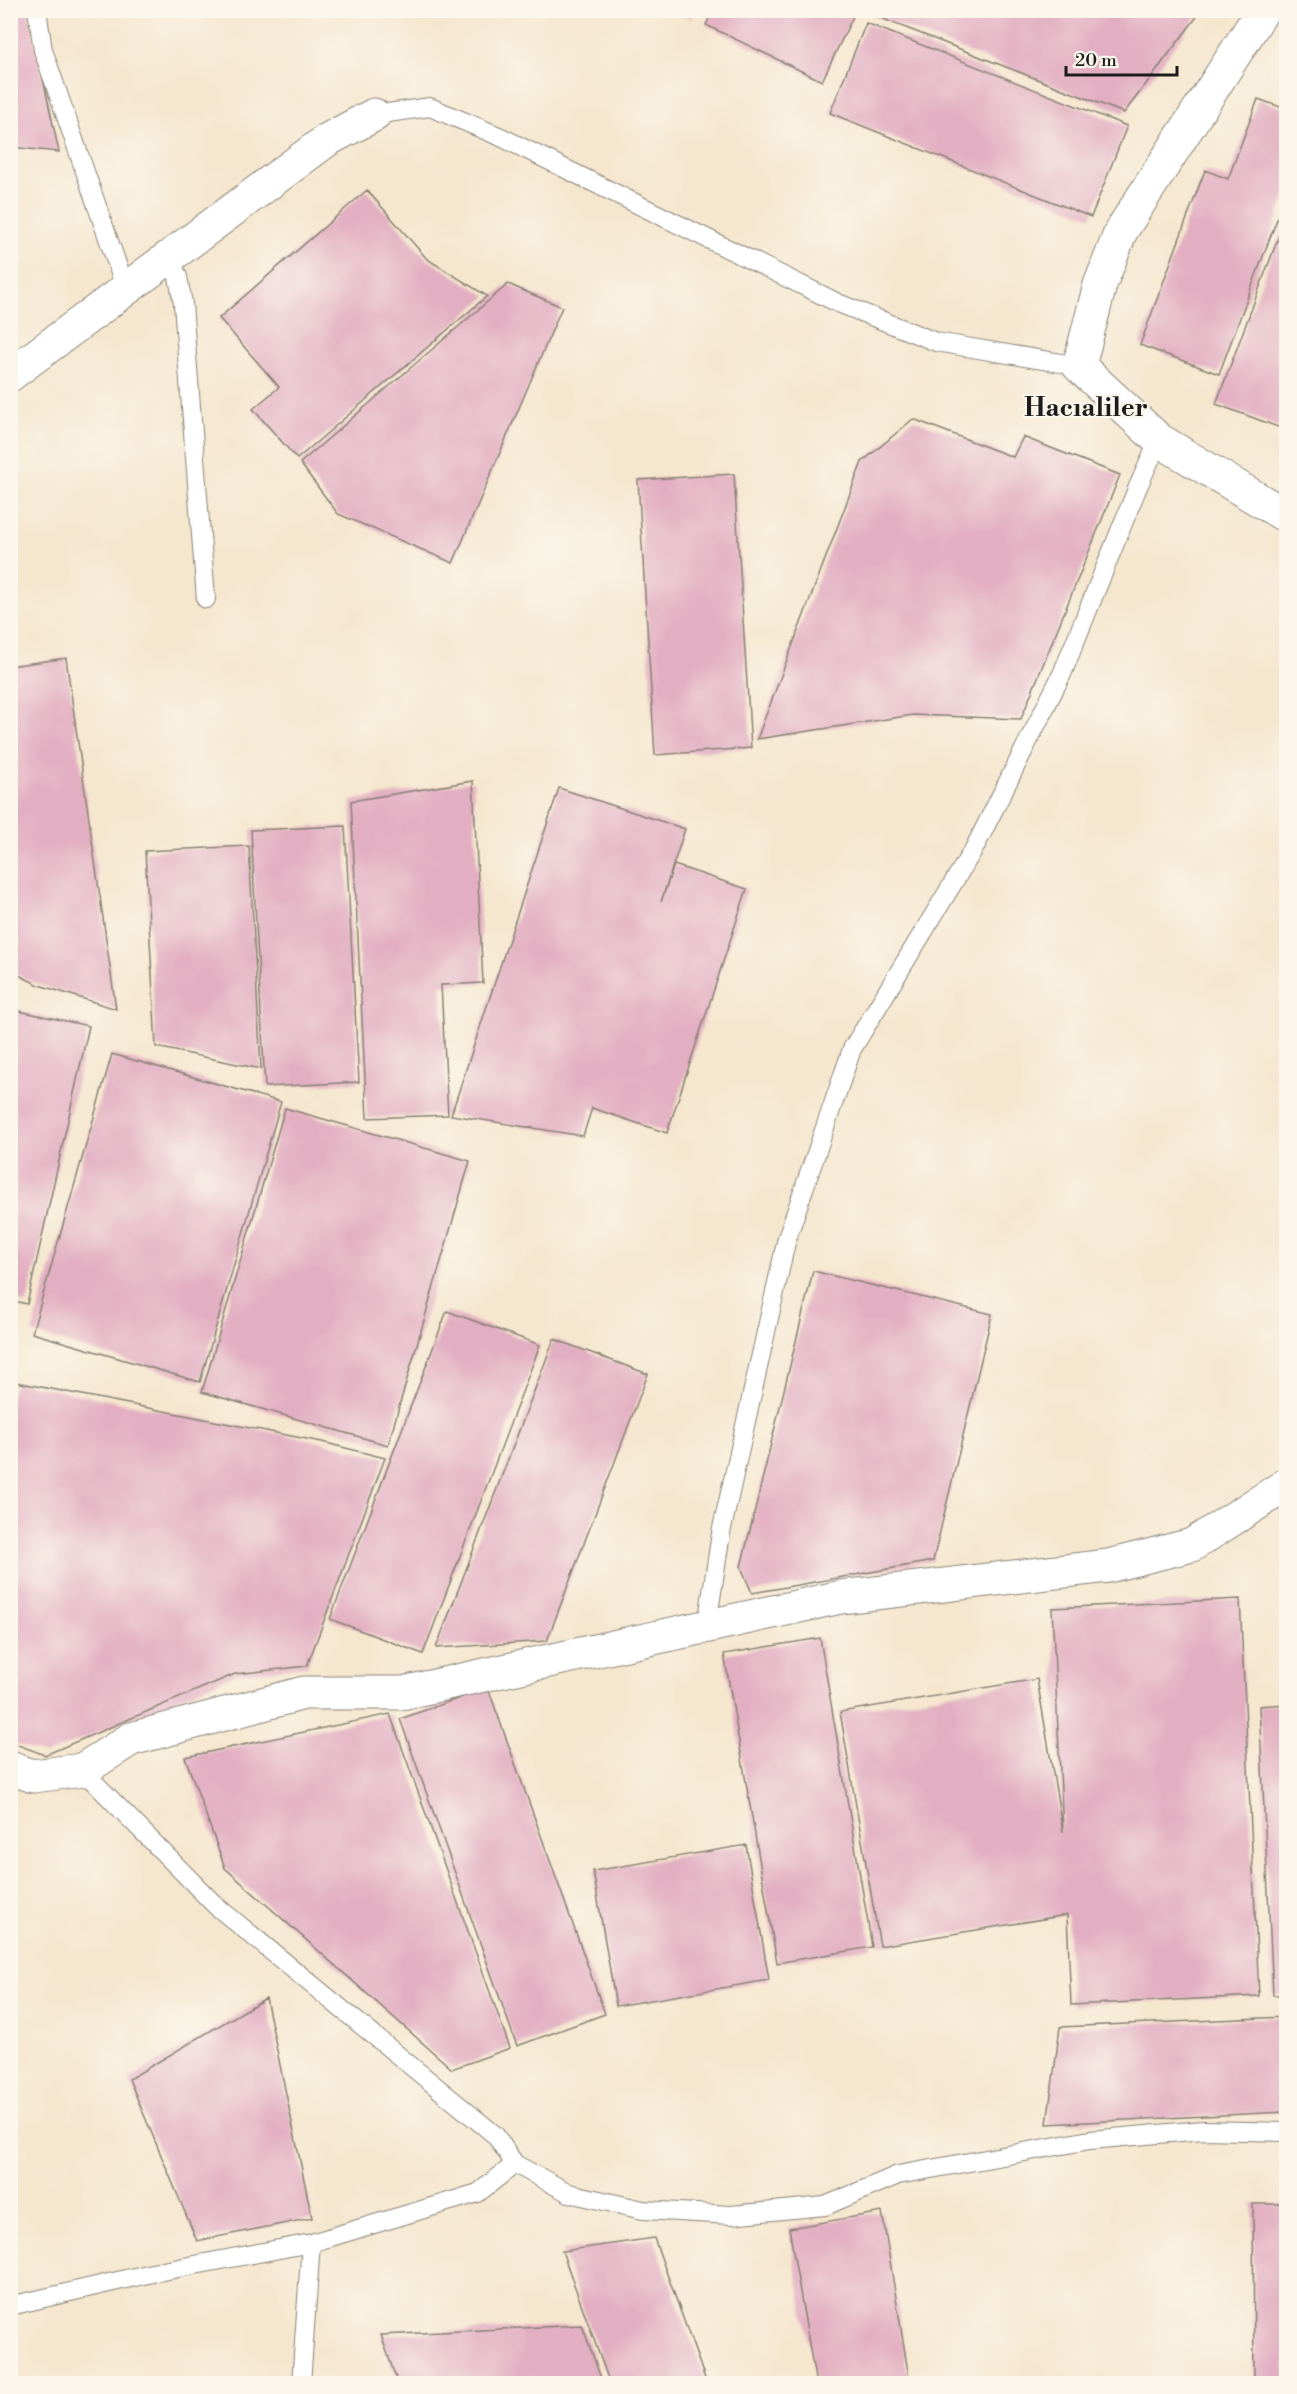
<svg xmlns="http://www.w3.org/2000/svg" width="1297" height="2394" viewBox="0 0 1297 2394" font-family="'Libre Bodoni',serif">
  <rect width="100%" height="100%" fill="#fbf7ec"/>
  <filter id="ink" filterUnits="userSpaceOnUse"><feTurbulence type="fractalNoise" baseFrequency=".0167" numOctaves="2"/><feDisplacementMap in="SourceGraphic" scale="12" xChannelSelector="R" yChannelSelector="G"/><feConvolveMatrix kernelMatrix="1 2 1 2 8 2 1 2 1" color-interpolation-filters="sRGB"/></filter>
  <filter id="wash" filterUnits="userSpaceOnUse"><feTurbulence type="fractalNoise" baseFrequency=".008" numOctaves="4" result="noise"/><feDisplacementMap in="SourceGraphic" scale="24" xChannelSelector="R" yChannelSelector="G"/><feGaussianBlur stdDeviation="1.35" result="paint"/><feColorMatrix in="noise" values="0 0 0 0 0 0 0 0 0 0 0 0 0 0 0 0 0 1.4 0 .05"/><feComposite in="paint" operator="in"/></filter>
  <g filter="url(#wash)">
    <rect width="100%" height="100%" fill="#f5e6ce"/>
    <g id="blocks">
      <path fill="#e2aec1" d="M10 10H28L59 152 10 147Z
        M676 10H695L691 18Z
        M713 10H856L822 81 706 25Z
        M875 10H1202L1124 113 873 15Z
        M866 23 1127 126 1091 217 830 113Z
        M1258 99 1286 109V195L1219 374 1140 345 1205 170 1228 179Z
        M367 190 427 259 487 296 297 459 253 409 279 387 219 318Z
        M1286 217V430L1216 404Z
        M508 284 562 307 453 563 338 514 300 463Z
        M913 419 1013 457 1023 437 1120 475 1021 719 913 715 757 739 862 462Z
        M734 474 751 748 655 755 638 480Z
        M66 658 116 1009 39 985 10 971V666Z
        M473 781 483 983 441 985 448 1115 367 1118 351 801Z
        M559 788 685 829 661 902 674 865 747 889 667 1133 592 1108 583 1136 451 1115Z
        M345 826 359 1082 265 1087 251 830Z
        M249 846 261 1069 156 1047 145 851Z
        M10 1009 89 1026 27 1304 10 1300Z
        M112 1054 281 1102 200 1382 32 1333Z
        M285 1108 470 1161 388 1445 202 1392Z
        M813 1271 992 1314 933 1561 752 1593 741 1567Z
        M447 1311 540 1345 423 1654 330 1619Z
        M554 1339 648 1374 547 1641 436 1648Z
        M16 1382 322 1442 385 1458 307 1666 235 1674 45 1755 10 1742V1396Z
        M1240 1599 1259 1996 1071 2005 1067 1915 880 1946 840 1712 1037 1679 1063 1832 1052 1608Z
        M820 1638 872 1947 777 1963 724 1654Z
        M488 1688 605 2014 517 2046 400 1719Z
        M1286 1704V1995H1273L1259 1706Z
        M390 1714 510 2048 452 2069 225 1868 185 1757Z
        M746 1845 769 1980 616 2006 593 1871Z
        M266 1998 312 2218 197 2241 129 2079Z
        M1286 2017V2112L1047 2124 1060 2027Z
        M1253 2204H1286V2384H1254Z
        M882 2212 910 2384H816L789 2228Z
        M654 2238 707 2384H610L562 2251Z
        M582 2325 603 2384H398L381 2335Z"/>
    </g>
  </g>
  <g filter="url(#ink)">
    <use href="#blocks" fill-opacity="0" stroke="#888175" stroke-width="1.5"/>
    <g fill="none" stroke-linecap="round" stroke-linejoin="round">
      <defs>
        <path id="lane" d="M37 10 43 50 126 290
          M374 115 430 107 501 137 838 303 936 342 1079 366
          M170 258 178 277 183 304 206 599
          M707 1625 721 1533 787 1238 852 1049 975 847 1062 674 1137 489 1159 440
          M82 1770 215 1905 495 2135 515 2164 569 2193 643 2210 731 2215 825 2206 898 2175 1090 2140 1203 2130 1286 2132
          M10 2306 152 2273 311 2243 478 2193 515 2164
          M301 2384 311 2243"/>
        <path id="street" d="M10 375 327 140 374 115
          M10 1768 33 1776 82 1770 131 1739 304 1693H402L841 1597 1108 1566 1192 1545 1286 1485"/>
        <path id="secondary" d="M1263 10 1121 231 1100 285 1079 366 1159 440 1286 516"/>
      </defs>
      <use href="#lane" stroke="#888175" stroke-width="20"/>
      <use href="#street" stroke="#888175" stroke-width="35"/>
      <use href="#secondary" stroke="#888175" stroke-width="35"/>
      <use href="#lane" stroke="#fff" stroke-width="18"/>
      <use href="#street" stroke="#fff" stroke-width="33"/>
      <use href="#secondary" stroke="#fff" stroke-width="33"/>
    </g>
  </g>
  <g text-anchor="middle" stroke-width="4.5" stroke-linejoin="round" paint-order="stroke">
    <g font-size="26" font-weight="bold" fill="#1c1c1c" stroke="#fbf7ec">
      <text x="1086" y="416">Hacıaliler</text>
    </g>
  </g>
  <rect width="1297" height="2394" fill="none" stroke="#fbf7ec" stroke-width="36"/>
  <path d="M1066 66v9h111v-9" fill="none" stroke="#1c1c1c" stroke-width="3"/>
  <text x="1075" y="66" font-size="18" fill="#1c1c1c" stroke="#fbf7ec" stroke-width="4.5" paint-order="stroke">20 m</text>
</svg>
